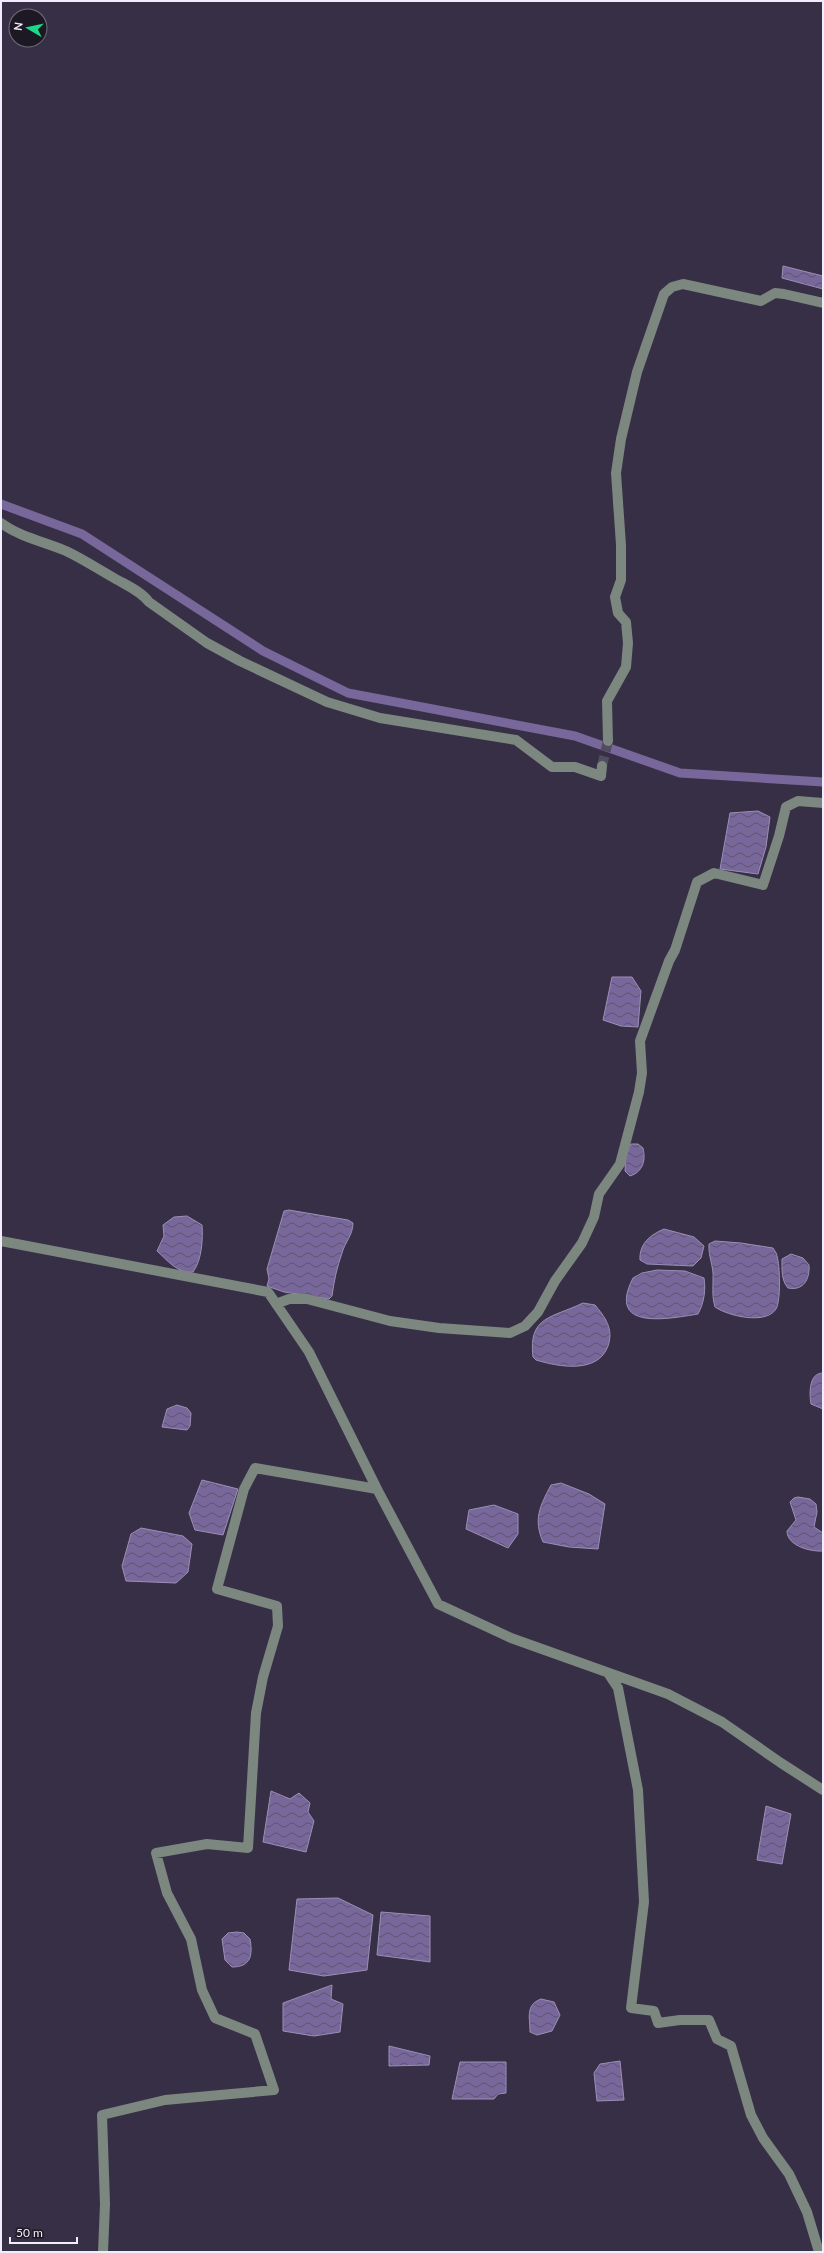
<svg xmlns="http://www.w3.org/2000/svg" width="824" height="2253" viewBox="0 0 824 2253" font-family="Lato,sans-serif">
  <defs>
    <pattern id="water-waves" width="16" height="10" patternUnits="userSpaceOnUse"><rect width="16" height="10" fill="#77679a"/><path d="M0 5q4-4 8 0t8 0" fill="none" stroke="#5d556f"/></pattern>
  </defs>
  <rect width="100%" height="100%" fill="#362f46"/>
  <path fill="url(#water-waves)" stroke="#9c8fb7" d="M783 266 823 276V289L782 278Z
    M758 811 770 817 766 847 758 874 720 869 730 813Z
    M612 977H632L641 991 638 1027 621 1026 603 1020Z
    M631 1144H638L643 1148C646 1160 643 1172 630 1176L625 1171 626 1151Z
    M289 1210 348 1220 353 1223C353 1235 345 1242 342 1253 337 1267 334 1281 332 1296L329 1299 284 1292 267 1286 269 1279 267 1269 284 1211Z
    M187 1216 202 1225C203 1239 202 1260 193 1272 178 1274 167 1260 157 1251L164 1236 163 1225 174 1217Z
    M664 1229 694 1237 704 1246 701 1258 693 1266 647 1264 640 1260C639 1244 650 1235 664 1229Z
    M715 1241 741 1243 773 1248C774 1250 777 1253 777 1256 780 1265 781 1301 776 1309 766 1325 728 1316 715 1307 712 1297 713 1289 713 1279 714 1267 708 1256 709 1244Z
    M791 1254 803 1258 809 1265C810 1280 803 1291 788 1288 781 1280 782 1269 782 1259Z
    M657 1270 685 1271 704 1278C706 1290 704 1303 698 1314 668 1319 606 1331 633 1278L642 1273Z
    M583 1303 595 1305C605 1317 614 1329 608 1346 598 1374 559 1367 536 1360L533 1357C528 1316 552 1318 583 1303Z
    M823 1373V1409L811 1404C809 1393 809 1373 823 1373Z
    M177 1405 187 1408 191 1413 190 1426 187 1430 162 1427 167 1409Z
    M202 1480 238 1489 223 1535 195 1530 189 1513Z
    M561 1483 589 1494 605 1504 598 1549 569 1547 543 1542C533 1519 540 1506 551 1485Z
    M798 1497 810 1499 816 1504 817 1512 814 1527 823 1533V1551C811 1552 787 1546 787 1531L796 1520 790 1502 794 1498Z
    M494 1505 518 1514V1534L508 1548 466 1529 469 1510Z
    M141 1528 183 1536 192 1544 188 1572 176 1583 126 1581 122 1566 131 1534Z
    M271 1791 290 1799 299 1793 310 1803 308 1812 314 1821 306 1852 263 1842Z
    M766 1806 791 1814 782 1864 757 1860Z
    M338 1898 373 1915 367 1970 324 1976 289 1970 297 1899Z
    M381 1912 430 1916V1962L377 1955Z
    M237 1932 244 1933 250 1939C253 1955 251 1967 232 1967L225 1960 222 1939 228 1933Z
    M332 1985 331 1999 343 2004 340 2032 314 2036 283 2031V2003Z
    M541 1999 554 2002 560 2015 552 2031 537 2035 530 2032C530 2018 525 2005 541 1999Z
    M389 2046 430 2056 429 2065 389 2066Z
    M620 2061 624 2100 597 2101 594 2073 600 2064Z
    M460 2062H506V2093L498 2094 494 2099H452Z"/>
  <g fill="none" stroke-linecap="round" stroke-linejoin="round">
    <path stroke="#77679a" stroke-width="9" d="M1 504 82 534 263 651 348 693 575 736 680 773 823 782"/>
    <path stroke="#524c61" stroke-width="10" stroke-dasharray="10 5" stroke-linecap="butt" d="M602 766 608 741"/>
    <path stroke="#7b877f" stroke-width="10" d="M1 523C20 537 45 542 66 551 83 559 98 569 114 578 126 585 141 591 149 602L207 643 240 661 327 702 380 718 516 740 552 767H575L601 776 602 766
      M608 741 607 701 626 667 628 643 626 622 618 613 615 597 621 580V545L616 473 621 439 637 372 664 294 672 287 683 284 761 301 775 293 784 294 823 303
      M1 1241 268 1292 309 1352 377 1489 438 1604 511 1638 668 1694 722 1722 781 1763 823 1790
      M276 1304 289 1299H307L390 1321 439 1328 510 1333 525 1326 538 1312 555 1281 582 1243 594 1217 599 1194 620 1164 639 1092 642 1073 640 1041 669 961 675 950 697 882 714 873 763 885 779 836 786 807 798 801 823 803
      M608 1673 618 1688 638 1790 644 1902 631 2008 654 2011 658 2023 680 2020H709L717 2039 731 2046 751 2115 763 2138 789 2174 807 2212 819 2252
      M103 2252 105 2204 102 2115 165 2100 274 2090 255 2034 215 2018 202 1990 191 1939 167 1893 156 1853 207 1844 248 1848 256 1713 263 1677 278 1626 277 1606 217 1589 244 1489 255 1468 377 1489"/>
  </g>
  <rect width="824" height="2253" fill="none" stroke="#f1edfc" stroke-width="4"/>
  <g transform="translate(28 28) rotate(279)"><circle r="19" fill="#1d1924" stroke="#726e7a"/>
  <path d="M0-3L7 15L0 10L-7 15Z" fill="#1bd988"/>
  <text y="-6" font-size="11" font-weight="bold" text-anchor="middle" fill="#f1edfc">N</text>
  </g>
  <path d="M10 2237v6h67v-6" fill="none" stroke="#f1edfc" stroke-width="2"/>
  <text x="16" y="2237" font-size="12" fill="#f1edfc" stroke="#1d1924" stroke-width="3" paint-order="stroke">50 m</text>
</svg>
